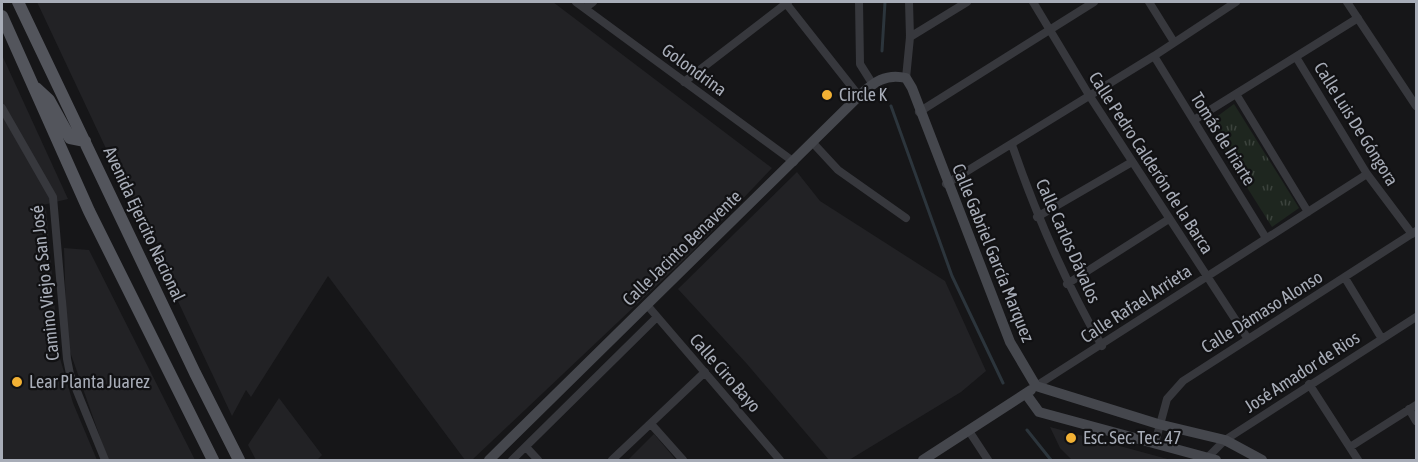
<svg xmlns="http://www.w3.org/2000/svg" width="1418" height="462" viewBox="0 0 1418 462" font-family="'Asap Condensed',sans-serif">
  <defs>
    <pattern id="park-tufts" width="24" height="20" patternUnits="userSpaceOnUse" patternTransform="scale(1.5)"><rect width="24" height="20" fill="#1e261f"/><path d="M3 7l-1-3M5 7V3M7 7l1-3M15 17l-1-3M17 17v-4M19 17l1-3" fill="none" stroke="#3c433d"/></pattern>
  </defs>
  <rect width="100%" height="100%" fill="#161618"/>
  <path fill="#222225" d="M37 2H553L772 168 692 252 472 460H465L328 276 251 397 246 390 232 416Z
    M2 55 68 199 43 205V208H46L59 355 73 403 97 460H2Z
    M797 172 820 201 945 281 986 371 961 392 849 460H829L747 364 678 289Z
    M64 248 89 250 195 460H108L67 343Z
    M279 398 322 455 317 460H256L248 445Z
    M1050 427 1171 460H1072L1060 448Z
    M654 434 676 460H628Z"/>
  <path fill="url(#park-tufts)" d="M1234 104 1299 208 1272 227 1207 124Z"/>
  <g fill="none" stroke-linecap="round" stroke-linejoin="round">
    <path stroke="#2c353c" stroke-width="3" d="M882 51 885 2
      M891 106 952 276 1003 383
      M1027 430 1051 460"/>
    <path stroke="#37383d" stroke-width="8" d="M576 2 794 162
      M785 2 859 96
      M859 2 860 64 872 83
      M1033 2 1089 95 1248 339
      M1149 2 1174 42
      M1347 2 1416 106
      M585 8 593 2
      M910 37 967 2
      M1154 56 1266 238
      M1296 57 1367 174 1412 234
      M906 78 910 37 909 2
      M684 82 788 2
      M1236 94 1308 212
      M2 108 53 197 67 359 70 374 105 460
      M919 112 1094 2
      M1194 120 1358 18
      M813 143 838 170 906 218
      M1012 145C1037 217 1064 280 1102 346
      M946 184 1154 56 1236 2
      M1037 217 1132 162
      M1345 278 1382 339
      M1067 284 1169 219
      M647 305 780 460
      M1309 384 1358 460
      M1036 386 1367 174
      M1409 409 1416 421
      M651 424 683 460
      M969 431 988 460
      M1155 443 1167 399 1183 381 1416 231
      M526 447 538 460
      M1350 447 1416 405
      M1208 457 1225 440 1416 317
      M512 460 657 317
      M612 460 705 372"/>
    <path stroke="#45474d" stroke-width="10" d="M1026 394 1039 412 1216 460
      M489 460 859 96C874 82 886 73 906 78L912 88 1010 342 1036 386 1158 424 1225 440 1262 460
      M923 460 1031 390"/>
    <path stroke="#53555c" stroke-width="12" d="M18 2 195 373 239 460
      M2 16 89 211 213 460
      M36 88 49 100 70 138 85 141"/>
  </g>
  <g fill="#f2b134" stroke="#111113" stroke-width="2">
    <circle cx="827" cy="95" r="6"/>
    <circle cx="17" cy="382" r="6"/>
    <circle cx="1071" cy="438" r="6"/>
  </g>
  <g text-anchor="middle" stroke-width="4.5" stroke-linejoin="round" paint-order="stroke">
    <g font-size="18" fill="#a8adb8" stroke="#111113">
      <text transform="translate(694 70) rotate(36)" y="6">Golondrina</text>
      <text transform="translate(1356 124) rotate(58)" y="6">Calle Luis De Góngora</text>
      <text transform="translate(1223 139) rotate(58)" y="6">Tomás de Iriarte</text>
      <text transform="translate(1151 163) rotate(57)" y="6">Calle Pedro Calderón de la Barca</text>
      <text transform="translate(144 224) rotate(65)" y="6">Avenida Ejercito Nacional</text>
      <text transform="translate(1068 241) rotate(66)" y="6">Calle Carlos Dávalos</text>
      <text transform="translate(682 248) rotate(-44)" y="6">Calle Jacinto Benavente</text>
      <text transform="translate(993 253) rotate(68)" y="6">Calle Gabriel García Marquez</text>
      <text transform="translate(45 283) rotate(-96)" y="6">Camino Viejo a San José</text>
      <text transform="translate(1136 304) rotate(-33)" y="6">Calle Rafael Arrieta</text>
      <text transform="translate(1262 312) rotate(-32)" y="6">Calle Dámaso Alonso</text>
      <text transform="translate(1302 372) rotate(-33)" y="6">José Amador de Rios</text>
      <text transform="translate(725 373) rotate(49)" y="6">Calle Ciro Bayo</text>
    </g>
    <g font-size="18" fill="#a8adb8" stroke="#111113" text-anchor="start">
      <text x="839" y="101">Circle K</text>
      <text x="29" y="388">Lear Planta Juarez</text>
      <text x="1083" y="444">Esc. Sec. Tec. 47</text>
    </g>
  </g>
  <rect width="1418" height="462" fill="none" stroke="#a8adb8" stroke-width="6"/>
</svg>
